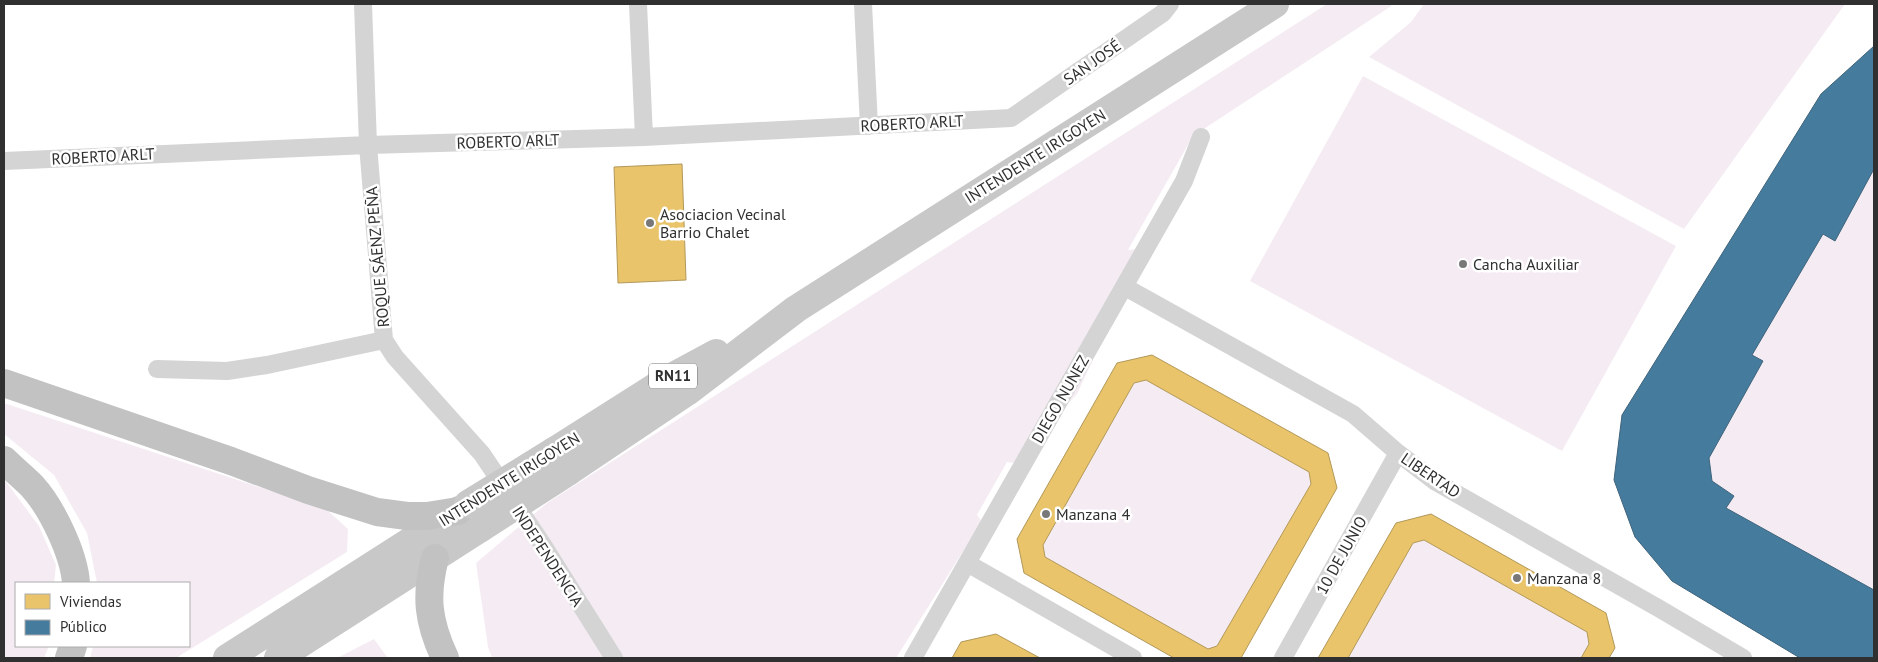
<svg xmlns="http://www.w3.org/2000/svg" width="1878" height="662" viewBox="0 0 1878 662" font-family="'PT Sans',sans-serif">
  <rect width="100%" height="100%" fill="#fff"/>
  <path fill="#f5ecf3" d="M1327 4H1392L1390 7 1193 136 1128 250 1145 248 1077 394 1013 463 1007 462 977 515 981 520 984 518 896 658H492L488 647 476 563 547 503Z
    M1424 4H1845L1684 229 1369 57 1411 22Z
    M1874 46V658H1800L1672 581 1635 537 1614 480 1622 415 1821 94Z
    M1363 76 1676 246 1562 451 1250 281Z
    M1146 380 1309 472 1311 484 1217 646 1208 649 1045 557 1043 545 1134 383Z
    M4 403 326 509 348 529 347 552 176 658H90L93 646H189V583H97L87 533 54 475 4 434Z
    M4 479 39 526 56 565 54 583H16V646H49L44 658H4Z
    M1424 540 1587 632 1589 644 1581 658H1348L1413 543Z
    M374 639 388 658H337Z"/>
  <path fill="#e9c46a" stroke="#b29859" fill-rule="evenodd" d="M682 164 686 280 618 283 614 167Z
    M1152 355 1328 453 1337 488 1241 658H1174L1024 573 1017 539 1117 363ZM1146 380 1309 472 1311 484 1217 646 1208 649 1045 557 1043 545 1134 383Z
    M1431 514 1606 613 1615 648 1609 658H1581L1589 644 1587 632 1424 540 1413 543 1348 658H1318L1396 523Z
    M996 634 1040 658H952L961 642Z"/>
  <path fill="#457b9d" stroke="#3f647c" d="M1874 46V169L1835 241 1823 234 1752 355 1763 361 1709 458 1712 481 1734 496 1726 508 1874 590V658H1800L1672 581 1635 537 1614 480 1622 415 1821 94Z"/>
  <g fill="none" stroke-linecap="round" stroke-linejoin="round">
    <path stroke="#d4d4d4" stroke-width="18" d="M638 4 644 137
      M863 4 869 126
      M4 161 368 145 644 137 1011 118 1163 13 1170 4
      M1125 287 1353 414 1398 453 1436 482 1660 609 1743 658
      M384 340 395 357 482 454 543 545 614 658
      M157 369 227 371 267 365 384 340 368 145 363 4
      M967 563 1133 658
      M913 658 1184 181 1201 137
      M1283 658 1398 453"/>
    <path stroke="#c8c8c8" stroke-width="28" d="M554 451 666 380 716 353
      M568 472 687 392 796 309 1275 4
      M227 658 459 510
      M278 658 481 528"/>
    <path stroke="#c2c2c2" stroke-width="28" d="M4 383 231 461 308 490 377 512 407 516H427L458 511
      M4 460C13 469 23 477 32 486 52 508 74 554 76 583
      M435 558C425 596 428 622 445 658
      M69 658 73 646"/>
    <path stroke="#c8c8c8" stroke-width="28" d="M468 504 554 451
      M481 528 568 472"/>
  </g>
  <g fill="#787878" stroke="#fff" stroke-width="2">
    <circle cx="650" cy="223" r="5"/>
    <circle cx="1463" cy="264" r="5"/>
    <circle cx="1046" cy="514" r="5"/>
    <circle cx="1517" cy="578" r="5"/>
  </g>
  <g text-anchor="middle" stroke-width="5" stroke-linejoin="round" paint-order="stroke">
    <rect fill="#fff" stroke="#6e6e6e" stroke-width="1" x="649" y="363.5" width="48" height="25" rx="4"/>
    <g font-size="15" font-weight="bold" fill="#303030">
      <text x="673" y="381">RN11</text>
    </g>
    <g font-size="16" fill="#303030" stroke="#fff">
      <text transform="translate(1092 62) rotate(-35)" y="6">SAN JOSÉ</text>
      <text transform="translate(912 123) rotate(-3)" y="6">ROBERTO ARLT</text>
      <text transform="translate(508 141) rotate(-2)" y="6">ROBERTO ARLT</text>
      <text transform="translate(103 156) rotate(-3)" y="6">ROBERTO ARLT</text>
      <text transform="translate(1035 156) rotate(-32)" y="6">INTENDENTE IRIGOYEN</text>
      <text transform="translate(377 257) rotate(-95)" y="6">ROQUE SÁENZ PEÑA</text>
      <text transform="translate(1060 399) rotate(-60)" y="6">DIEGO NUNEZ</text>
      <text transform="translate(1431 475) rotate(34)" y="6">LIBERTAD</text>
      <text transform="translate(509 479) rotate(-32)" y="6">INTENDENTE IRIGOYEN</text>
      <text transform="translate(1341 555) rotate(-61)" y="6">10 DE JUNIO</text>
      <text transform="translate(548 556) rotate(57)" y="6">INDEPENDENCIA</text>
    </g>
    <g font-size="16" fill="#303030" stroke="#fff" text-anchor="start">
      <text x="660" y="220">Asociacion Vecinal<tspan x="660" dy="18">Barrio Chalet</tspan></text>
      <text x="1473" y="270">Cancha Auxiliar</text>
      <text x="1056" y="520">Manzana 4</text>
      <text x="1527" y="584">Manzana 8</text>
    </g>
  </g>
  <rect width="1878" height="662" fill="none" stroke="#303030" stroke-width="10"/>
  <rect x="15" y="582" width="175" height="65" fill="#ffffff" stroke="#acacac"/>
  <rect x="25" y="594" width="25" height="15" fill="#e9c46a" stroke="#acacac"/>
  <text x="60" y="607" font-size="15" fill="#303030">Viviendas</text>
  <rect x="25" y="620" width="25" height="15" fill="#457b9d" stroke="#acacac"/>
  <text x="60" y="632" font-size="15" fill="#303030">Público</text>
</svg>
